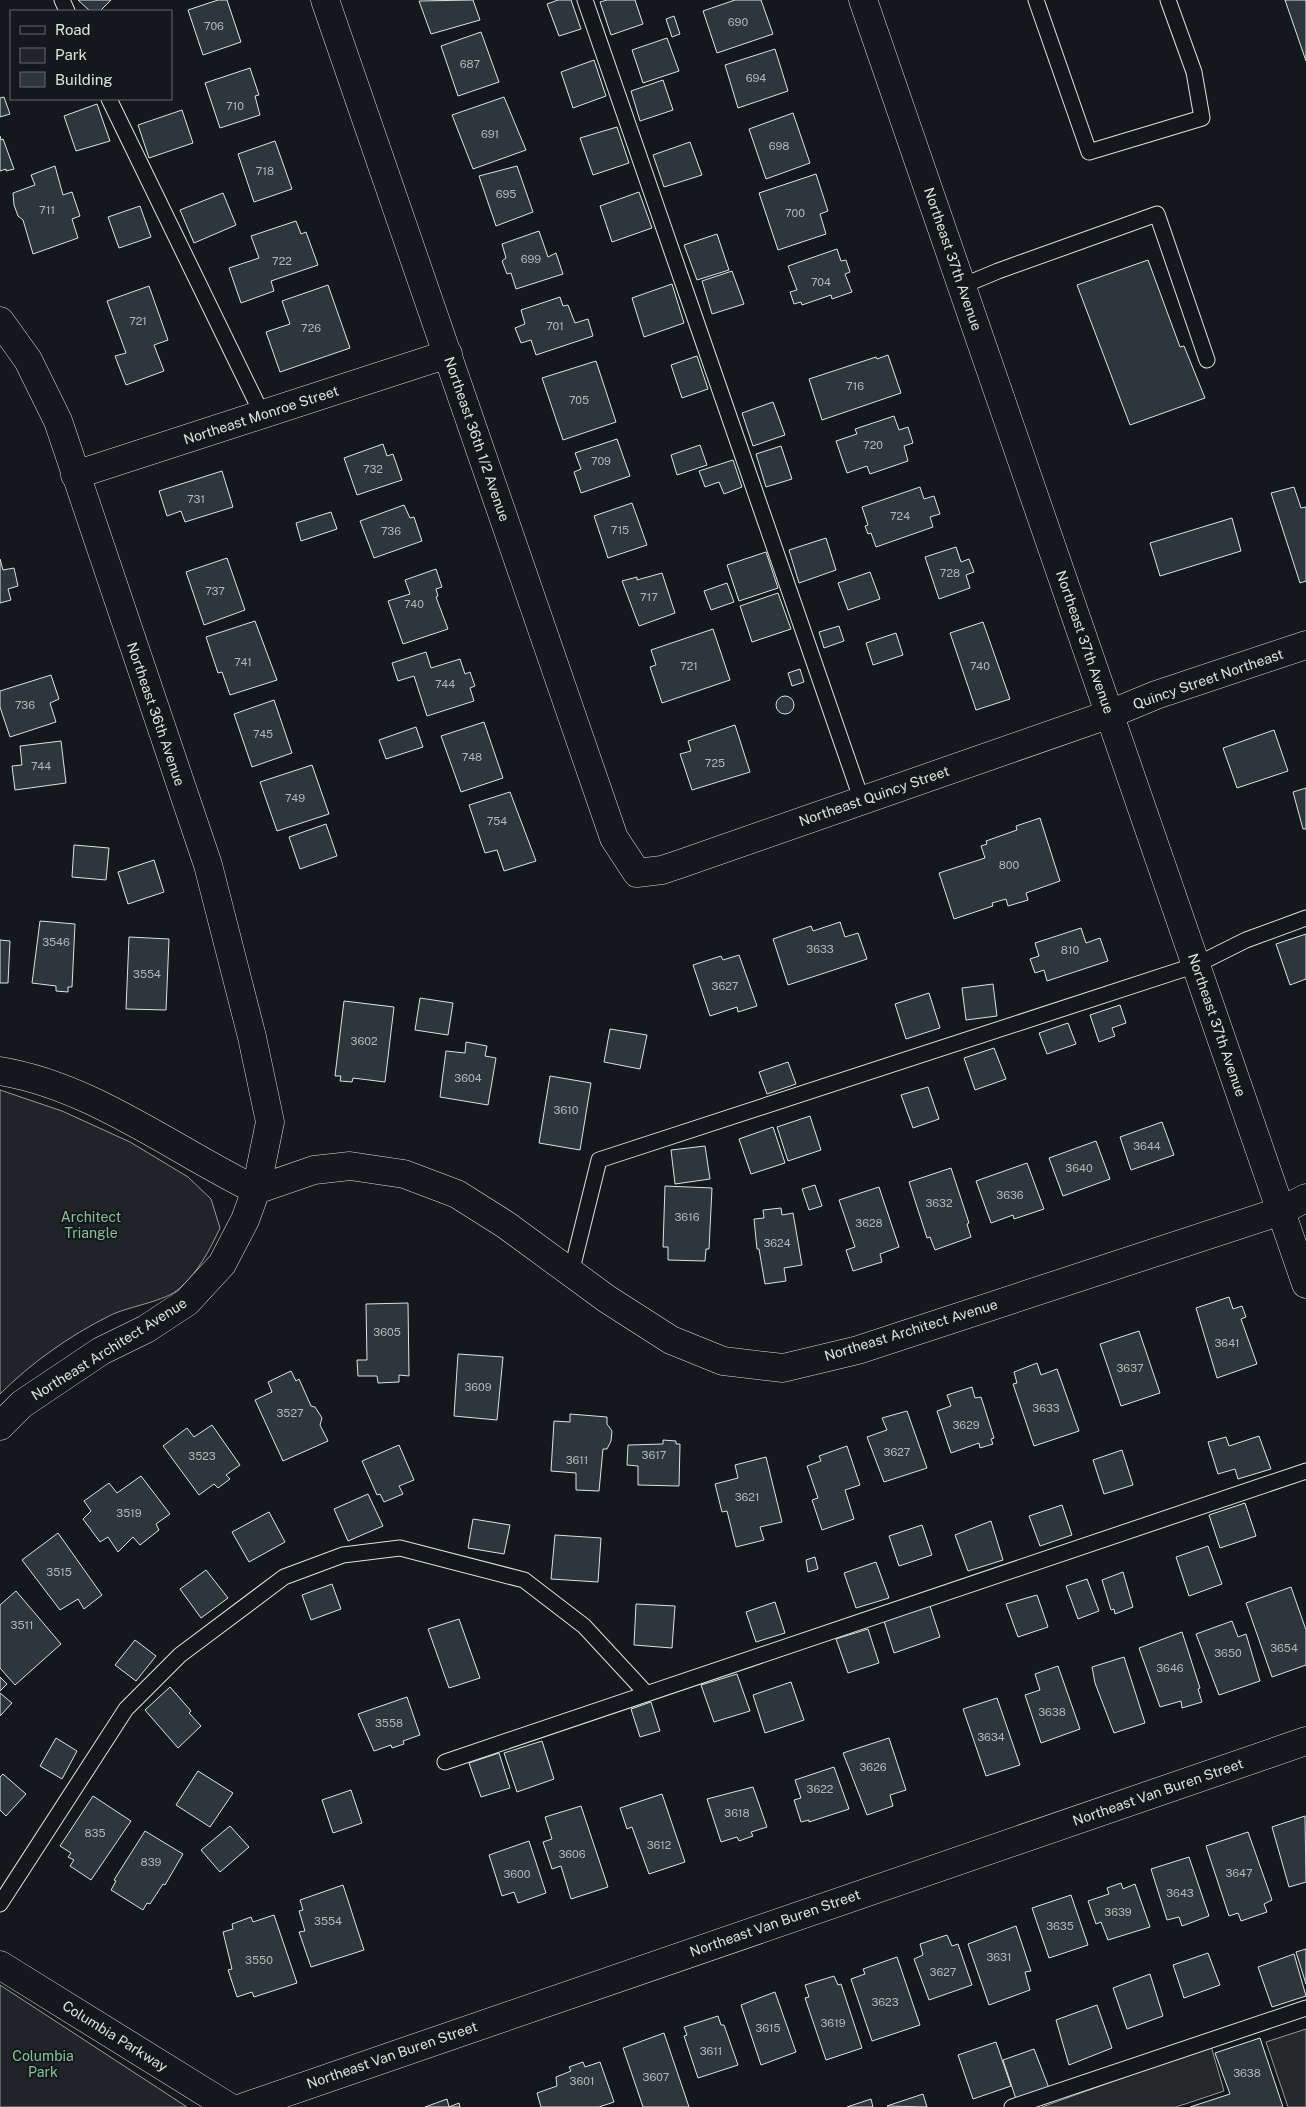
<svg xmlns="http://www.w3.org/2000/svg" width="1306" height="2107" viewBox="0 0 1306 2107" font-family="'Public Sans',sans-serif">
  <rect width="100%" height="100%" fill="#14181c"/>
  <path fill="#202428" stroke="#939e99" d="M0 1090 62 1111 130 1142 188 1177 211 1199 220 1228C209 1251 199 1271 180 1288 165 1302 128 1306 109 1316 69 1336 31 1363 0 1394Z
    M0 1985 187 2107H0Z"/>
  <path fill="#24282b" stroke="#939e99" d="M1306 2029V2107H1288L1266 2042Z
    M1211 2046 1224 2091 1176 2107H1042Z"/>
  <path fill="#2c363c" stroke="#d8e6dc" d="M78 0H111L100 11H90Z
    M218 0H227L241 42 203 55 188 10Z
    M473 0 480 20 431 34 419 1Z
    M558 0H571L581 29 559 36 547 4Z
    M607 0H635L643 24 611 35 600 2Z
    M735 0H761L773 34 717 53 703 11Z
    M1285 0H1306V61Z
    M674 16 680 34 672 37 666 19Z
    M481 32 499 82 458 96 441 46Z
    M667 38 679 71 643 83 632 50Z
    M775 49 788 91 738 108 725 65Z
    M594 60 606 96 573 108 561 72Z
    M250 68 259 95 255 96 260 115 220 128 205 83Z
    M663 80 673 110 640 121 631 91Z
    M4 97 10 114 0 117V98Z
    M504 97 526 150 473 169 452 115Z
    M97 104 110 141 76 151 64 116Z
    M182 110 193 143 149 158 138 125Z
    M793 113 810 163 766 179 749 129Z
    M617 127 629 163 593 175 580 138Z
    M0 136 1 140 3 139 14 169 6 171V169L0 171Z
    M275 141 292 189 254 202 238 154Z
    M690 142 702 175 664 187 653 155Z
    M55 166 63 195 72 192 80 216 72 219 78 238 33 254 23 220 18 216 14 205 13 193 35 185 31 175Z
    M517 166 533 212 496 226 479 176Z
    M816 174 828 211 820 214 826 234 778 250 759 193Z
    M639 192 652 228 612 242 600 206Z
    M223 193 236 225 194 243 180 210Z
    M140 206 151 237 119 248 108 217Z
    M296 221 301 234 306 232 318 265 271 281 274 291 241 303 229 268 259 258 251 236Z
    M539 231 548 257 556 253 563 274 516 289 511 273 507 274 502 261 506 258 502 244Z
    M717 234 729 270 697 280 684 245Z
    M837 249 841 261 846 260 850 272 845 274 852 292 832 299 831 295 802 305 801 302 794 304 790 292 797 290 788 266Z
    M1148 260 1180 347 1184 346 1205 398 1130 425 1077 285Z
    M732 271 744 304 712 314 702 281Z
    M672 284 684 323 644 337 632 298Z
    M328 285 350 348 280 372 266 332 290 324 282 301Z
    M149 286 168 340 154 345 164 371 126 385 115 356 126 353 107 301Z
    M560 297 563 306 568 305 575 323 588 319 593 336 536 355 531 340 521 343 515 328 525 324 521 310Z
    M888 355 901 393 822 420 809 379 876 357 877 359Z
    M697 356 708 389 682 398 671 365Z
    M596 361 616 422 563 440 542 378Z
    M773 402 785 435 753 446 742 413Z
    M894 416 899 430 908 427 913 443 904 446 908 461 870 474 867 466 847 473 836 441 857 434 855 429Z
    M617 439 630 476 581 493 574 472 581 469 575 453Z
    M383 444 387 456 393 454 402 480 357 495 344 458Z
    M700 445 707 465 677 475 671 455Z
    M781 446 792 479 766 487 756 454Z
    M733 460 742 487 724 494 719 482 705 487 699 471Z
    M222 471 233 507 185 522 181 511 167 516 159 491Z
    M920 487 924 499 934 496 940 514 930 517 933 527 876 547 871 533 868 534 865 526 868 525 862 507Z
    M1294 487 1301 508 1306 507V581L1300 583 1271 493Z
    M632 503 647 545 608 558 594 516Z
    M404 505 410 518 414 517 422 541 374 558 360 521Z
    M331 512 337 529 301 541 296 523Z
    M1232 518 1241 551 1160 576 1150 543Z
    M826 538 836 570 799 583 789 550Z
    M956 547 961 562 969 559 974 572 966 575 970 588 939 599 925 557Z
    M766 552 778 588 739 601 727 565Z
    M227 558 245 610 204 625 186 572Z
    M0 559 3 570 14 568 18 586 8 589 11 600 0 603Z
    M436 569 442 587 436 589 438 596 436 597 448 629 403 644 388 601 410 594 405 580Z
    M870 572 880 599 848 610 838 583Z
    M662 573 675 613 639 626 622 581 637 577V580Z
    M727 583 734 602 711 610 704 591Z
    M778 593 791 629 752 642 740 606Z
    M255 621 277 680 230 695 222 672 218 673 206 637Z
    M983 622 1010 699 976 710 950 633Z
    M839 626 844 641 824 648 819 632Z
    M713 629 730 680 662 703 650 667 656 665 651 650Z
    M896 633 903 655 873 665 866 643Z
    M426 652 431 668 460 659 465 674 470 672 475 686 470 688 474 701 427 716 414 676 398 681 392 663Z
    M800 669 804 682 792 686 788 673Z
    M51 675 59 699 50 703 56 722 10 737 0 707V691Z
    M776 705a9 9 0 1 1 18 0a9 9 0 1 1-18 0Z
    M274 700 292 753 252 767 234 714Z
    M484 722 503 778 461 792 441 736Z
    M735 725 750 772 692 790 680 754 691 751 688 741Z
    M416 727 423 747 386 759 379 740Z
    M1274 730 1288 771 1237 788 1223 748Z
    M61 741 66 783 15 790 12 766 22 765 20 746Z
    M312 765 329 814 277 831 260 782Z
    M1306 788V829H1303L1293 792Z
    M510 792 536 861 504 871 497 850 485 853 469 805Z
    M1040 818 1060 881 1026 893 1028 900 1008 906 1006 899 992 903 993 906 954 919 939 873 985 858 981 846 987 844 986 841 1017 830 1016 826Z
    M326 824 337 856 300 869 289 837Z
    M74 845 109 848 106 880 72 877Z
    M154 860 164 892 128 904 118 872Z
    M40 921 75 924 72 987H68V992L56 991V986L32 983Z
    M840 922 845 937 858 933 867 959 788 985 773 939 811 926 813 931Z
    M1081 928 1086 943 1100 938 1108 961 1047 981 1044 970 1035 973 1030 959 1039 956 1035 943Z
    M1306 934V979L1290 985 1276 944Z
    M129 937 169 939 166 1010 126 1009Z
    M0 940 10 941 8 983H0Z
    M739 955 757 1006 738 1012 737 1007 710 1016 693 965 721 956 723 960Z
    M993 984 997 1016 966 1020 962 988Z
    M929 993 940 1028 906 1039 895 1004Z
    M420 998 453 1003 448 1035 415 1030Z
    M344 1001 394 1007 385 1082 353 1078 352 1082 340 1081 341 1076H335Z
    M1120 1005 1126 1023 1112 1028 1115 1036 1099 1042 1090 1015Z
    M1068 1023 1076 1044 1047 1054 1039 1033Z
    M610 1029 647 1035 640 1069 604 1062Z
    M466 1042 487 1046 485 1056 496 1058 488 1105 440 1097 446 1051 465 1053Z
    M994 1048 1006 1079 975 1090 964 1058Z
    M788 1062 796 1084 767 1094 759 1072Z
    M550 1076 591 1083 580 1150 539 1143Z
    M928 1087 939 1119 913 1128 901 1095Z
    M810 1116 821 1150 788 1161 777 1127Z
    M1162 1122 1174 1155 1131 1170 1120 1137Z
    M773 1127 785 1163 751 1174 739 1139Z
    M1096 1141 1110 1179 1063 1196 1049 1158Z
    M705 1146 710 1179 675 1184 671 1150Z
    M1027 1163 1044 1209 1014 1219 1013 1215 991 1223 976 1181Z
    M951 1168 969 1223 967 1224 971 1237 935 1250 930 1237 927 1238 909 1182Z
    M815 1185 822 1206 809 1210 802 1189Z
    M665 1186 712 1188 709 1249H706L705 1261 668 1260V1247H663Z
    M879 1187 899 1247 880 1254 882 1262 853 1271 846 1250 855 1247 839 1200Z
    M781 1208 782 1215 793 1213 802 1265 784 1268 786 1281 765 1284 759 1249H757L754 1219 764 1218 763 1210Z
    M1229 1297 1233 1309 1242 1306 1246 1317 1241 1319 1257 1364 1217 1378 1196 1308Z
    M408 1303 409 1376 399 1375V1382L378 1383 377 1376H358L357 1360H367L366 1304Z
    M1139 1331 1160 1393 1121 1406 1100 1344Z
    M458 1354 503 1357 497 1420 454 1416Z
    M1037 1363 1041 1375 1057 1369 1079 1431 1034 1446 1013 1384 1017 1383 1014 1372Z
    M291 1371 296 1381 299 1379 311 1406 315 1407 322 1418 320 1425 328 1441 283 1461 255 1400 272 1392 268 1382Z
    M972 1387 975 1398 981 1397 994 1438 991 1439 993 1444 980 1448 979 1443 951 1453 937 1411 951 1406 947 1395Z
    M907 1411 927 1468 884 1482 867 1437 887 1430 882 1418Z
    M570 1414 607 1417V1424L612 1431 611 1441 607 1449H603L599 1491 576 1490V1473L551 1471 554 1421 570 1422Z
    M212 1425 240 1465 226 1475 230 1479 218 1488 214 1484 199 1495 163 1446 187 1428 194 1437Z
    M1259 1436 1271 1469 1238 1479 1235 1469 1218 1474 1208 1442 1226 1437 1229 1446Z
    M663 1440 676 1441V1444H680L679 1486 638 1485V1466L627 1465 628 1445 663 1444Z
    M399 1445 414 1480 399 1486 403 1494 384 1502 380 1494 377 1495 362 1461Z
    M847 1446 860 1485 845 1490 854 1519 822 1530 812 1500 818 1498 807 1466 821 1461 819 1456Z
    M1122 1450 1133 1485 1104 1494 1093 1460Z
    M766 1457 782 1522 760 1527 764 1540 736 1547 727 1511 722 1512 715 1484 738 1478 735 1465Z
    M141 1476 170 1514 156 1524 159 1530 140 1545 133 1537 118 1552 108 1537 100 1542 83 1519 91 1511 84 1501 109 1483 117 1493Z
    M368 1494 383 1526 348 1541 334 1509Z
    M1245 1503 1256 1536 1220 1548 1209 1515Z
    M1062 1505 1072 1535 1040 1546 1029 1516Z
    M269 1512 285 1542 249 1562 232 1532Z
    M473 1519 510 1525 504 1554 468 1548Z
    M991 1521 1003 1560 968 1571 955 1535Z
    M922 1525 932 1555 899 1566 889 1536Z
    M58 1533 102 1595 84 1609 78 1599 60 1610 22 1560Z
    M555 1535 601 1538 598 1582 551 1579Z
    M1208 1546 1222 1584 1189 1596 1176 1557Z
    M815 1557 818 1569 808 1572 806 1560Z
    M876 1562 889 1598 856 1608 844 1573Z
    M206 1570 228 1598 201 1618 180 1589Z
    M1123 1572 1133 1607 1115 1614 1114 1609 1111 1610 1102 1580Z
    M1087 1579 1099 1611 1078 1619 1066 1586Z
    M332 1584 341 1609 311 1620 302 1595Z
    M1291 1587 1306 1630V1665L1272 1677 1246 1603Z
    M16 1591 61 1644 15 1685 0 1668V1605Z
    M1037 1595 1048 1627 1018 1637 1006 1604Z
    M775 1602 785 1633 756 1642 746 1612Z
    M636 1604 675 1606 672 1648 634 1645Z
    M930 1606 940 1637 894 1653 884 1621Z
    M459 1619 480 1678 449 1688 428 1629Z
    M1232 1621 1238 1637 1246 1634 1260 1681 1219 1695 1196 1634Z
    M868 1629 879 1663 848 1673 836 1639Z
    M1182 1632 1200 1688 1198 1689 1202 1702 1182 1708 1181 1701 1160 1707 1139 1648Z
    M135 1640 156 1656 136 1681 115 1665Z
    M1124 1657 1145 1723 1114 1733 1095 1683 1092 1667Z
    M1058 1666 1080 1729 1041 1743 1025 1695 1040 1690 1035 1674Z
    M737 1674 750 1711 714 1722 701 1685Z
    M0 1677 7 1684 0 1691Z
    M791 1682 804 1720 765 1733 753 1695Z
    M170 1687 191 1711 189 1713 201 1726 178 1748 145 1710Z
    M0 1693 12 1703 0 1716Z
    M407 1697 420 1735 403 1741 404 1744 392 1748 391 1745 374 1751 358 1714Z
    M997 1698 1020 1765 986 1776 963 1709Z
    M651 1702 660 1731 640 1737 631 1709Z
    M56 1738 77 1751 62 1779 40 1766Z
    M889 1738 906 1790 890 1795 893 1806 867 1815 843 1753Z
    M542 1741 554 1779 517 1792 504 1753Z
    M499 1753 510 1788 481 1797 469 1763Z
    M834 1767 849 1809 809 1822V1820L801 1822 794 1800 801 1798 795 1780Z
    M198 1771 233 1793 210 1827 176 1805Z
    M3 1774 26 1794 6 1816 0 1810V1777Z
    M753 1787 767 1827 751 1832 753 1836 739 1841 737 1837 721 1842 707 1799Z
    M351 1790 362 1823 333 1833 322 1800Z
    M662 1794 685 1862 649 1874 632 1827 627 1829 620 1808Z
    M93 1796 131 1821 91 1880 70 1866 74 1860 68 1857 71 1853 60 1846Z
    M581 1806 608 1887 571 1899 561 1866 552 1869 543 1842 552 1839 545 1817Z
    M1305 1816 1306 1882 1289 1887 1272 1827Z
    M230 1826 249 1847 220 1872 201 1850Z
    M145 1831 183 1854 165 1885 163 1884 150 1904 147 1903 143 1910 111 1890 116 1881 114 1880Z
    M1248 1832 1272 1900 1264 1904 1267 1912 1241 1921 1238 1913 1229 1916 1206 1846Z
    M529 1841 546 1893 518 1903 514 1892 502 1896 489 1855Z
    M1189 1857 1209 1916 1182 1926 1179 1917 1167 1920 1151 1869Z
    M1121 1883 1123 1889 1135 1884 1150 1927 1108 1940 1101 1922 1096 1924 1088 1901 1109 1894 1107 1888Z
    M343 1885 364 1950 311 1967 299 1932 305 1931 299 1911 303 1910 300 1900Z
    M1071 1895 1088 1945 1049 1958 1032 1908Z
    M274 1915 297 1983 254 1997 252 1992 237 1997 228 1970 232 1969 223 1932 233 1929 232 1924 251 1917 253 1922Z
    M1016 1926 1031 1971 1025 1972 1030 1990 989 2005 968 1944Z
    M947 1935 952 1946 958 1944 972 1985 929 2000 914 1959 923 1955 920 1944Z
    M1306 1949V1984L1296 1952Z
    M1208 1953 1220 1985 1184 1998 1173 1965Z
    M1294 1954 1306 1996 1272 2007 1258 1967Z
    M897 1957 920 2025 872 2041 851 1979 865 1974 863 1969Z
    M1150 1974 1163 2016 1127 2029 1113 1988Z
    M834 1976 838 1985 841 1984 862 2048 826 2060 805 1998 809 1997 805 1985Z
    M775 1992 796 2052 761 2065 741 2005Z
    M1097 2005 1112 2048 1069 2065 1056 2020Z
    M718 2016 721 2025H724L738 2065 698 2078 684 2036 687 2035 684 2027Z
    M664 2033 689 2107H643L623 2048Z
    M1260 2038 1283 2107H1190L1230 2094 1215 2053Z
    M996 2042 1011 2086 973 2099 958 2055Z
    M1034 2049 1049 2088 1016 2099 1003 2060Z
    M583 2062 585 2067 600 2062 614 2102 599 2107H541L537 2093 557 2086 556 2077 571 2071 569 2067Z
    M923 2094 927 2107 887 2106Z
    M447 2099 449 2107 459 2103 460 2107H425Z
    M871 2099 873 2107H847Z"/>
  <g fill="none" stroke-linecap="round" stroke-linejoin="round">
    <defs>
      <path id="lane" d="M62 0 67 11
        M585 0 862 801
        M1036 0 1089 152 1202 118 1194 72 1168 0
        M109 99 263 416
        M962 286 998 271 1157 214 1207 360
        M571 1273 599 1160 1196 965 1246 940 1306 918
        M445 1762 1306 1471
        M0 1904 126 1709 180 1655 284 1577 343 1555 400 1548 524 1580 584 1626 646 1693
        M1012 2107 1306 2008"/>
      <path id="street" d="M325 0 614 838 637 873 662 870 680 864 1110 714 1156 695 1306 645
        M0 321 28 360 58 421 208 865 252 1037 270 1122 256 1190 245 1220 222 1264 187 1302 146 1329 101 1351 22 1404 0 1426
        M75 475 448 354
        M0 1071C92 1086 174 1150 256 1190L314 1170 350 1166 404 1174 457 1194 506 1225 607 1299 671 1340 723 1361 783 1368 858 1350 1281 1211 1306 1198
        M0 1965 229 2107
        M244 2107 1306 1741"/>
      <path id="secondary" d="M863 0 1306 1284"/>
    </defs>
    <use href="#lane" stroke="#d8e6dc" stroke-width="17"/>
    <use href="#street" stroke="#d8e6dc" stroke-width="29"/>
    <use href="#secondary" stroke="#d8e6dc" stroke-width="29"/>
    <use href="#lane" stroke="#14181c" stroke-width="15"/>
    <use href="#street" stroke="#14181c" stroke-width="28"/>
    <use href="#secondary" stroke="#14181c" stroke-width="28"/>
  </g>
  <g text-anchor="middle" stroke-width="4" stroke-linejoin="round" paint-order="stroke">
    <g font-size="11" fill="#adbab4">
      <text x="738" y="26">690</text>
      <text x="214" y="30">706</text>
      <text x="470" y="68">687</text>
      <text x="756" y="82">694</text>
      <text x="235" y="110">710</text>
      <text x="490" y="138">691</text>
      <text x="779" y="150">698</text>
      <text x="265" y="175">718</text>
      <text x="506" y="198">695</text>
      <text x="47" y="214">711</text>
      <text x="795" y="217">700</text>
      <text x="531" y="263">699</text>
      <text x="282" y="265">722</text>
      <text x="821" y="286">704</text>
      <text x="138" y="325">721</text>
      <text x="555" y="330">701</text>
      <text x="311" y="332">726</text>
      <text x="855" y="390">716</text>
      <text x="579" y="404">705</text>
      <text x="873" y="449">720</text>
      <text x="601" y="465">709</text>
      <text x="373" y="473">732</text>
      <text x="196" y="503">731</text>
      <text x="900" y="520">724</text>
      <text x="620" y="534">715</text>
      <text x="391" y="535">736</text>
      <text x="950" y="577">728</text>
      <text x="215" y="595">737</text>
      <text x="649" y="601">717</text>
      <text x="414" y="608">740</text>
      <text x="243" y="666">741</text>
      <text x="689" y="670">721</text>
      <text x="980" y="670">740</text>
      <text x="445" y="688">744</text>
      <text x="25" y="709">736</text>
      <text x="263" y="738">745</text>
      <text x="472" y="761">748</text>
      <text x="715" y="767">725</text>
      <text x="41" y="770">744</text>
      <text x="295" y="802">749</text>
      <text x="497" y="825">754</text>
      <text x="1009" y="869">800</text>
      <text x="56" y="946">3546</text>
      <text x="820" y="953">3633</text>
      <text x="1070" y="954">810</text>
      <text x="147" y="978">3554</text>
      <text x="725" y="990">3627</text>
      <text x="364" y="1045">3602</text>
      <text x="468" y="1082">3604</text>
      <text x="566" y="1114">3610</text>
      <text x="1147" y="1150">3644</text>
      <text x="1079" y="1172">3640</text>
      <text x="1010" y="1199">3636</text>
      <text x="939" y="1207">3632</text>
      <text x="687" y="1221">3616</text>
      <text x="869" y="1227">3628</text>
      <text x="777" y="1247">3624</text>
      <text x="387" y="1336">3605</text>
      <text x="1227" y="1347">3641</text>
      <text x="1130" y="1372">3637</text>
      <text x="478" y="1391">3609</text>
      <text x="1046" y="1412">3633</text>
      <text x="290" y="1417">3527</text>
      <text x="966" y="1429">3629</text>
      <text x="897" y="1456">3627</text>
      <text x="654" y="1459">3617</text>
      <text x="202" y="1460">3523</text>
      <text x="577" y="1464">3611</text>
      <text x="747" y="1501">3621</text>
      <text x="129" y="1517">3519</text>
      <text x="59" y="1576">3515</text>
      <text x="22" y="1629">3511</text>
      <text x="1284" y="1652">3654</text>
      <text x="1228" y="1657">3650</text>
      <text x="1170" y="1672">3646</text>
      <text x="1052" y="1716">3638</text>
      <text x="389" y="1727">3558</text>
      <text x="991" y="1741">3634</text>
      <text x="873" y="1771">3626</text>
      <text x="820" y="1793">3622</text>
      <text x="737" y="1817">3618</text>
      <text x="95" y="1837">835</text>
      <text x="659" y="1849">3612</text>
      <text x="572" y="1858">3606</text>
      <text x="151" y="1866">839</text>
      <text x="1239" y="1877">3647</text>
      <text x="517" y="1878">3600</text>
      <text x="1180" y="1897">3643</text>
      <text x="1118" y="1916">3639</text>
      <text x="328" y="1925">3554</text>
      <text x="1060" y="1930">3635</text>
      <text x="999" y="1961">3631</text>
      <text x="259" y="1964">3550</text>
      <text x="943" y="1976">3627</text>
      <text x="885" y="2006">3623</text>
      <text x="833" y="2027">3619</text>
      <text x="768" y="2032">3615</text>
      <text x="711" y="2055">3611</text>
      <text x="1247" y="2077">3638</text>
      <text x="656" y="2081">3607</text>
      <text x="582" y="2085">3601</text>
    </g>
    <g font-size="14" fill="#d8e6dc" stroke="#14181c">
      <text transform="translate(953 259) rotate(71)" y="5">Northeast 37th Avenue</text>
      <text transform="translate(261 415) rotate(-18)" y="5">Northeast Monroe Street</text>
      <text transform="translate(477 439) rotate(71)" y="5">Northeast 36th 1/2 Avenue</text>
      <text transform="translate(1085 642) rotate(71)" y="5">Northeast 37th Avenue</text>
      <text transform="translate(1208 679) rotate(-19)" y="5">Quincy Street Northeast</text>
      <text transform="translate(156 714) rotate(71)" y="5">Northeast 36th Avenue</text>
      <text transform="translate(874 796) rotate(-19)" y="5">Northeast Quincy Street</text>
      <text transform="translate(1217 1025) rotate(71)" y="5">Northeast 37th Avenue</text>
      <text transform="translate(911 1330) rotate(-17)" y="5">Northeast Architect Avenue</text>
      <text transform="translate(109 1349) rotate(-32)" y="5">Northeast Architect Avenue</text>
      <text transform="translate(1158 1792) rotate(-19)" y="5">Northeast Van Buren Street</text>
      <text transform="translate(775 1923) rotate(-19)" y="5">Northeast Van Buren Street</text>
      <text transform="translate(115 2036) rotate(32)" y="5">Columbia Parkway</text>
      <text transform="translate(392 2055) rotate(-19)" y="5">Northeast Van Buren Street</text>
    </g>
    <g font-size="14" fill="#8ac095" stroke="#14181c">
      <text x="91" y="1222">Architect<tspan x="91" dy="16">Triangle</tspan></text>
      <text x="43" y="2061">Columbia<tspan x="43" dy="16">Park</tspan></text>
    </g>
  </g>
  <rect x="10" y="10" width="162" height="90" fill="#14181c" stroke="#626a69"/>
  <rect x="20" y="26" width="25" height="8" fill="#14181c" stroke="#626a69"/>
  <text x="55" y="35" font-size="15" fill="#d8e6dc">Road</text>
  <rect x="20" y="48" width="25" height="15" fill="#202428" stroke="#626a69"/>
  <text x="55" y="60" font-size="15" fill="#d8e6dc">Park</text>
  <rect x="20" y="72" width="25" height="15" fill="#2c363c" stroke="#626a69"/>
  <text x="55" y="85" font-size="15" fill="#d8e6dc">Building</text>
</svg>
